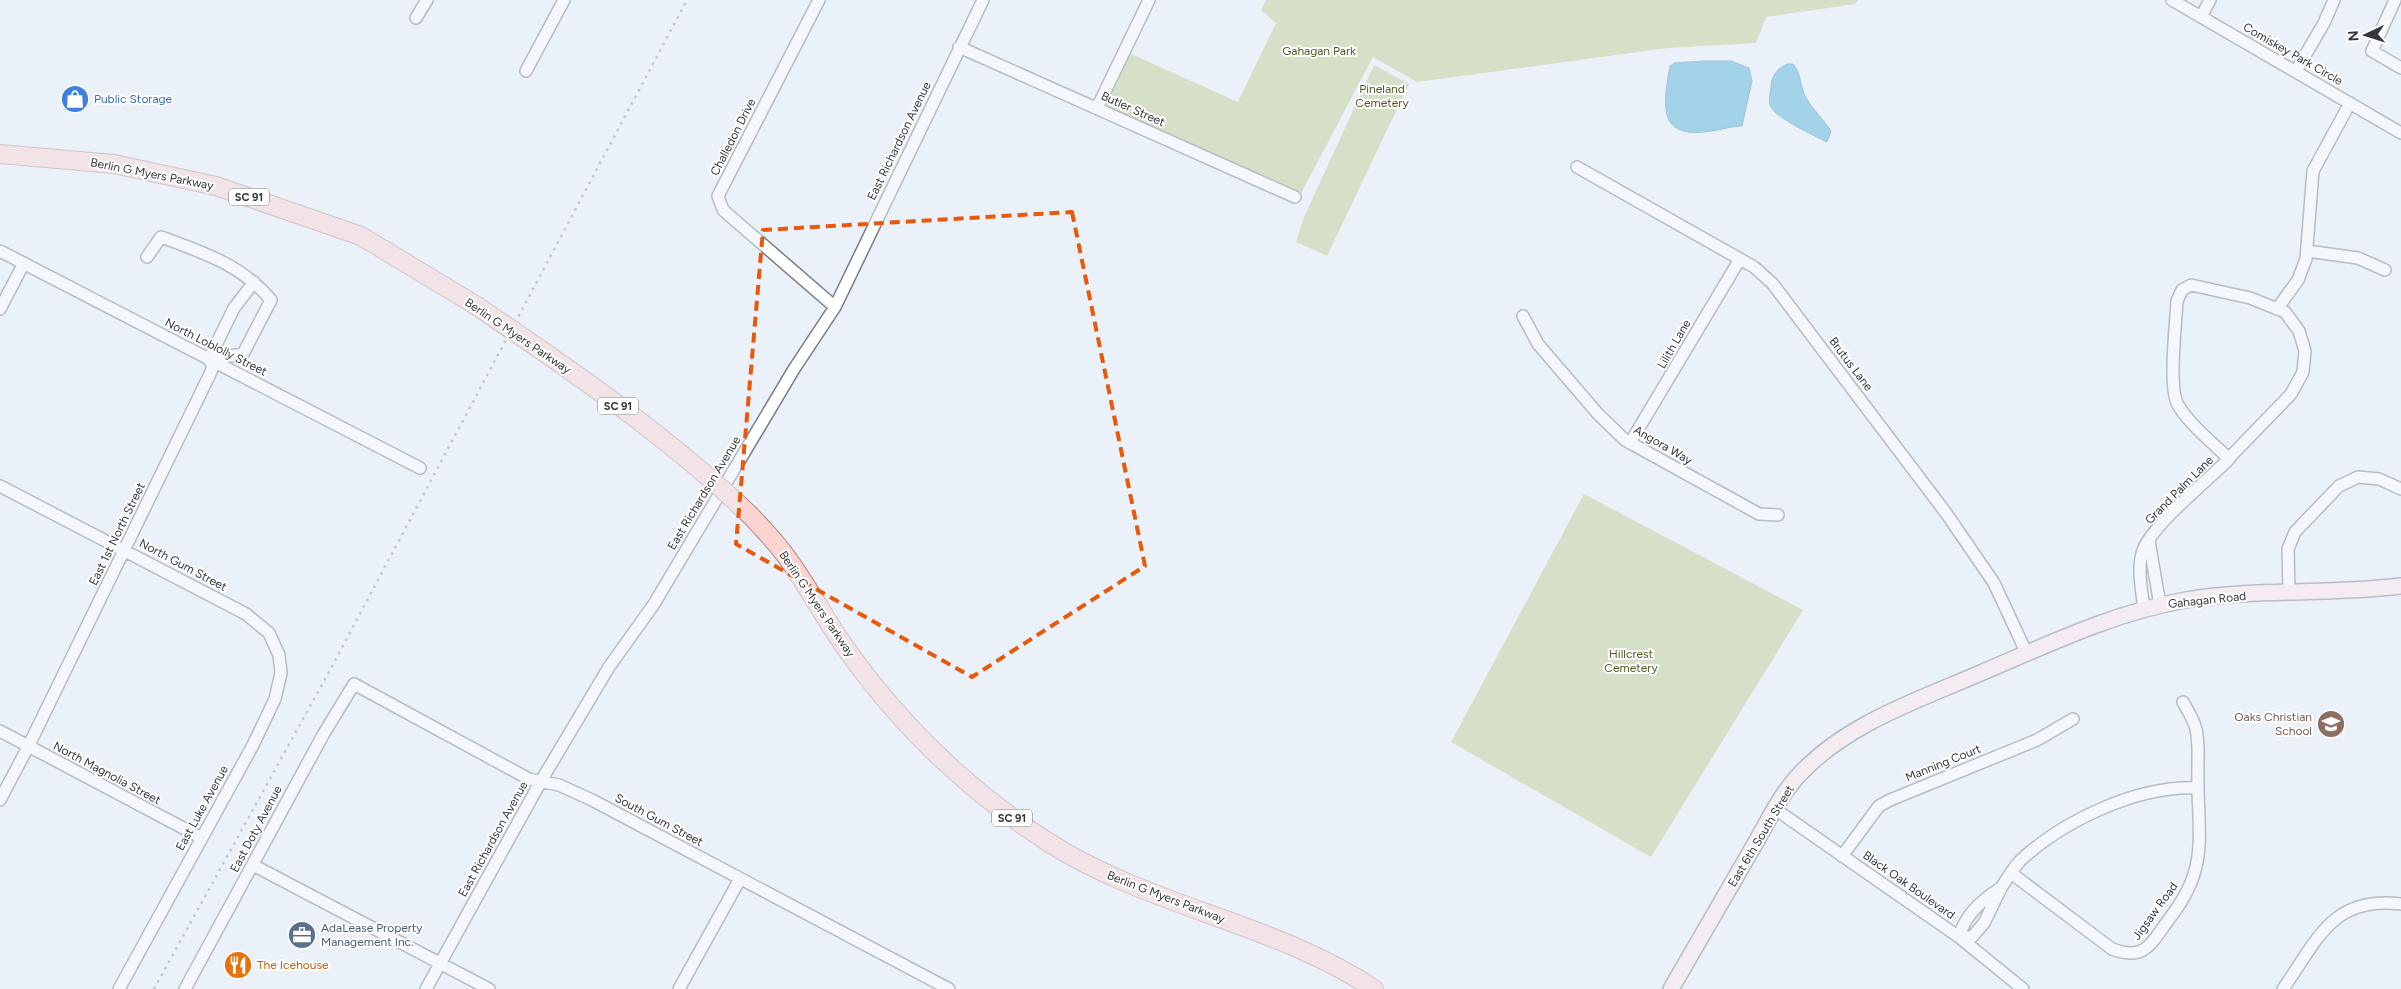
<svg xmlns="http://www.w3.org/2000/svg" width="2401" height="989" viewBox="0 0 2401 989" font-family="Figtree,sans-serif">
  <rect width="100%" height="100%" fill="#ebf1f9"/>
  <path fill="#bccb8d" d="M1266 0H1858L1855 4 1766 17 1756 43 1668 48 1417 82 1373 57 1297 201 1104 107 1129 53 1238 102 1276 23 1261 10Z
    M1374 65 1409 84 1327 256 1296 242 1304 217Z
    M1584 494 1803 610 1651 857 1451 742Z"/>
  <path fill="#4cafd6" stroke="#458ba7" d="M1703 61H1731L1749 68 1752 81 1742 126C1730 126 1722 130 1711 131 1657 140 1663 106 1670 66L1674 63Z
    M1787 64H1793C1801 73 1800 85 1805 96 1812 109 1824 120 1831 131L1827 142C1815 136 1776 118 1771 107 1768 102 1770 94 1771 88 1771 76 1777 69 1787 64Z"/>
  <g fill="none" stroke-linecap="round" stroke-linejoin="round">
    <defs>
      <path id="street" d="M819 0 718 196 723 210 835 307
        M2172 0 2401 133
        M2395 0 2372 51 2401 68
        M2201 17 2210 0
        M416 18 427 0
        M959 47 1295 197
        M526 71 564 0
        M2296 71 2324 23 2334 0
        M1097 108 1149 0
        M1577 167 1754 267 1772 283 1946 513 1994 583 2027 654
        M0 251 420 468
        M2307 251 2358 258 2385 270
        M147 257 161 237C202 252 242 265 271 300L243 354 209 359
        M0 309 24 263
        M2277 309 2298 280 2306 259 2313 171 2350 103
        M1523 316 1538 344 1598 414 1625 440 1759 514 1778 515
        M1630 443 1740 259
        M0 486 246 614 269 633 279 655 281 673 275 699 253 745 119 989
        M2149 541 2160 605
        M2289 593 2288 549 2295 532 2339 486 2358 477 2379 479 2401 489
        M2144 609C2142 592 2136 565 2144 548 2156 522 2207 481 2229 459L2232 455 2291 394 2303 372 2305 351 2299 331 2285 312 2250 298 2191 285 2182 290 2177 301C2176 323 2168 388 2178 405 2190 425 2212 442 2229 459
        M0 731 202 838
        M0 800 28 747 210 374 213 367 209 359 234 308 254 282
        M1775 809 1959 937 2023 989
        M1842 856 1879 806 1890 800 2037 740 2073 719
        M253 865 489 989
        M2011 873 2112 949C2141 960 2149 948 2164 926 2176 910 2188 894 2194 874 2203 847 2198 814 2198 786 2197 768 2200 747 2196 729 2194 720 2188 711 2183 702
        M2001 888C2007 879 2013 868 2021 860 2064 820 2139 785 2198 788
        M2001 888 1984 923 1972 937H1959C1965 915 1981 900 2001 888Z
        M185 989 323 735 354 684 529 779 559 785 592 800 949 989
        M426 989 541 781 609 667 654 604 794 369 835 307 983 0
        M679 989 740 879
        M2283 989C2317 941 2331 896 2401 904"/>
      <path id="secondary" d="M1671 989C1698 942 1725 896 1752 849 1766 825 1779 797 1797 777 1846 723 1919 700 1983 672 2049 644 2115 612 2186 600 2256 588 2330 595 2401 586"/>
      <path id="primary" d="M0 154 114 164 216 186 361 236 477 306
        M751 516C764 530 777 543 788 559 806 584 821 611 838 637 893 718 965 789 1048 842 1149 907 1273 922 1374 989"/>
    </defs>
    <use href="#street" stroke="#787d84" stroke-width="14"/>
    <use href="#secondary" stroke="#787d84" stroke-width="18"/>
    <use href="#primary" stroke="#b48a87" stroke-width="20"/>
    <use href="#street" stroke="#fff" stroke-width="11"/>
    <use href="#secondary" stroke="#fde9e8" stroke-width="15"/>
    <use href="#primary" stroke="#fbd3d0" stroke-width="18"/>
    <path stroke="#909499" stroke-width="2.5" stroke-dasharray="2.5 5" stroke-linecap="butt" d="M154 989 330 670 687 0"/>
    <defs>
      <path id="primary-bridge" d="M477 306C572 371 668 436 751 516"/>
    </defs>
    <use href="#primary-bridge" stroke="#b48a87" stroke-width="20" stroke-linecap="butt"/>
    <use href="#primary-bridge" stroke="#fbd3d0" stroke-width="18"/>
  </g>
  <path d="M0 0H2401V989H0ZM1072 212 1145 566 972 677 736 544 763 230Z" fill="#ebf1f9" fill-opacity=".55" fill-rule="evenodd"/>
  <path fill="none" stroke="#e8590c" stroke-width="4" stroke-dasharray="10 6" stroke-linejoin="round" d="M1072 212 1145 566 972 677 736 544 763 230Z"/>
  <defs>
    <symbol id="shop-disc" viewBox="-11 -11 22 22"><circle r="9.5" fill="#3f7fe0" stroke="#fff"/><path d="M-5-2.5h2.3a2.7 3.5 0 0 1 5.4 0H5L5.5 6h-11ZM-1.5-2.5h3a1.5 2.3 0 0 0-3 0Z" fill="#fff"/></symbol>
    <symbol id="school-disc" viewBox="-11 -11 22 22"><circle r="9.5" fill="#8d6e63" stroke="#fff"/><path d="M0-5L7-2L0 1L-7-2ZM-4 1L0 2.5L4 1V4Q0 6-4 4Z" fill="#fff"/></symbol>
    <symbol id="office-disc" viewBox="-11 -11 22 22"><circle r="9.5" fill="#5c6f8a" stroke="#fff"/><path d="M-6-3h4V-5.5h4V-3h4V5H-6ZM-1-4.5V-3h2v-1.5ZM-6 0V1H6V0Z" fill="#fff"/></symbol>
    <symbol id="restaurant-disc" viewBox="-11 -11 22 22"><circle r="9.5" fill="#e8710a" stroke="#fff"/><path d="M-5-6h1v4h1v-4h1v4h1v-4h1v5L-1.5 .5V6h-2V.5L-5-1ZM5-6V6H3V1.5H1.5Q1.5-4 5-6Z" fill="#fff"/></symbol>
  </defs>
  <g fill-rule="evenodd">
    <use href="#shop-disc" x="59" y="83" width="32" height="32"/>
    <use href="#school-disc" x="2315" y="708" width="32" height="32"/>
    <use href="#office-disc" x="286" y="919" width="32" height="32"/>
    <use href="#restaurant-disc" x="222" y="949" width="32" height="32"/>
  </g>
  <g text-anchor="middle" stroke-width="4" stroke-linejoin="round" paint-order="stroke">
    <g fill="#fff" stroke="#727375" stroke-width="1">
      <rect x="229" y="188.5" width="40" height="17" rx="4"/>
      <rect x="598" y="397.5" width="40" height="17" rx="4"/>
      <rect x="992" y="809.5" width="40" height="17" rx="4"/>
    </g>
    <g font-size="11" font-weight="bold" fill="#35373a">
      <text x="249" y="201">SC 91</text>
      <text x="618" y="410">SC 91</text>
      <text x="1012" y="822">SC 91</text>
    </g>
    <g font-size="12" fill="#4f5b22" stroke="#fff">
      <text x="1319" y="55">Gahagan Park</text>
      <text x="1382" y="93">Pineland<tspan x="1382" dy="14">Cemetery</tspan></text>
      <text x="1631" y="658">Hillcrest<tspan x="1631" dy="14">Cemetery</tspan></text>
    </g>
    <g font-size="12" fill="#35373a" stroke="#fff">
      <text transform="translate(2293 54) rotate(30)" y="4">Comiskey Park Circle</text>
      <text transform="translate(1133 109) rotate(24)" y="4">Butler Street</text>
      <text transform="translate(733 137) rotate(-63)" y="4">Challedon Drive</text>
      <text transform="translate(899 141) rotate(-64)" y="4">East Richardson Avenue</text>
      <text transform="translate(152 174) rotate(11)" y="4">Berlin G Myers Parkway</text>
      <text transform="translate(518 336) rotate(34)" y="4">Berlin G Myers Parkway</text>
      <text transform="translate(1674 344) rotate(-60)" y="4">Lilith Lane</text>
      <text transform="translate(216 347) rotate(27)" y="4">North Loblolly Street</text>
      <text transform="translate(1851 364) rotate(53)" y="4">Brutus Lane</text>
      <text transform="translate(1663 445) rotate(30)" y="4">Angora Way</text>
      <text transform="translate(2179 490) rotate(-45)" y="4">Grand Palm Lane</text>
      <text transform="translate(704 493) rotate(-59)" y="4">East Richardson Avenue</text>
      <text transform="translate(117 534) rotate(-64)" y="4">East 1st North Street</text>
      <text transform="translate(183 565) rotate(28)" y="4">North Gum Street</text>
      <text transform="translate(2207 600) rotate(-6)" y="4">Gahagan Road</text>
      <text transform="translate(817 604) rotate(56)" y="4">Berlin G Myers Parkway</text>
      <text transform="translate(1943 763) rotate(-22)" y="4">Manning Court</text>
      <text transform="translate(107 773) rotate(28)" y="4">North Magnolia Street</text>
      <text transform="translate(202 808) rotate(-61)" y="4">East Luke Avenue</text>
      <text transform="translate(659 820) rotate(28)" y="4">South Gum Street</text>
      <text transform="translate(256 829) rotate(-62)" y="4">East Doty Avenue</text>
      <text transform="translate(1761 836) rotate(-59)" y="4">East 6th South Street</text>
      <text transform="translate(493 839) rotate(-61)" y="4">East Richardson Avenue</text>
      <text transform="translate(1909 885) rotate(35)" y="4">Black Oak Boulevard</text>
      <text transform="translate(1166 897) rotate(21)" y="4">Berlin G Myers Parkway</text>
      <text transform="translate(2155 911) rotate(-54)" y="4">Jigsaw Road</text>
    </g>
    <g font-size="12" fill="#366cbe" stroke="#fff" text-anchor="start">
      <text x="94" y="103">Public Storage</text>
    </g>
    <g font-size="12" fill="#785e54" stroke="#fff" text-anchor="end">
      <text x="2312" y="721">Oaks Christian<tspan x="2312" dy="14">School</tspan></text>
    </g>
    <g font-size="12" fill="#4e5e75" stroke="#fff" text-anchor="start">
      <text x="321" y="932">AdaLease Property<tspan x="321" dy="14">Management Inc.</tspan></text>
    </g>
    <g font-size="12" fill="#c56008" stroke="#fff" text-anchor="start">
      <text x="257" y="969">The Icehouse</text>
    </g>
  </g>
  <g transform="translate(2366 35) rotate(266)" stroke="#ffffff" stroke-width="4" paint-order="stroke">
  <path d="M0-4L9 19L0 12L-9 19Z" fill="#35373a"/>
  <text y="-8" font-size="14" font-weight="bold" text-anchor="middle" fill="#35373a">N</text>
  </g>
</svg>
